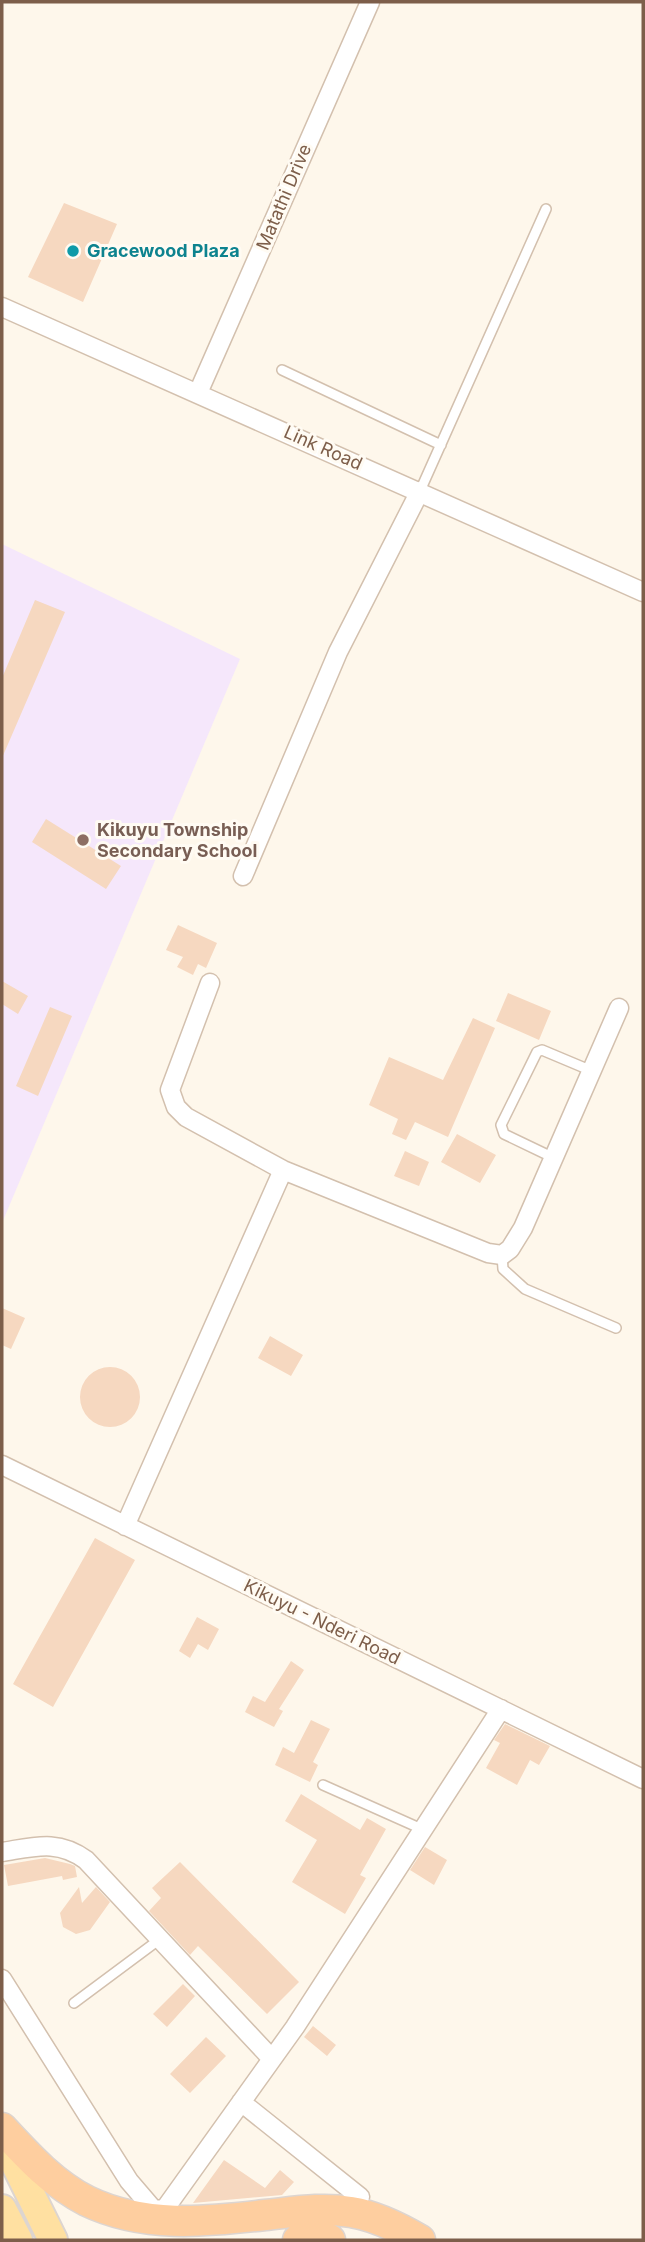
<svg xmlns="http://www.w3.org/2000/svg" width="645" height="2242" viewBox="0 0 645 2242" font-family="Inter,sans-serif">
  <rect width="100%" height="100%" fill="#fef7eb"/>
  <path fill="#f5e7fb" d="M2 544 240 659 2 1223Z"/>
  <path fill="#f6d8c0" d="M64 203 117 224 83 302 28 277Z
    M35 600 65 612 2 758V678Z
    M46 819 121 866 106 889 32 842Z
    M178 925 217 943 206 968 198 964 193 975 177 967 183 957 166 950Z
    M2 981 28 996 18 1014 2 1004Z
    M508 993 551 1011 539 1040 496 1021Z
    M50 1007 72 1016 38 1096 16 1086Z
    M473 1018 495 1028 448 1137 415 1122 406 1140 392 1134 398 1119 369 1105 389 1057 443 1080Z
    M457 1134 496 1155 480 1183 441 1162Z
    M405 1151 429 1162 419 1186 394 1176Z
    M2 1308 25 1318 11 1349 2 1345Z
    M270 1336 303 1355 291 1376 258 1358Z
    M80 1397a30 30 0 1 1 60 0a30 30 0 1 1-60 0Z
    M95 1538 135 1560 53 1707 13 1684Z
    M197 1617 219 1629 208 1650 198 1644 190 1658 179 1651Z
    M291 1661 304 1670 279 1709 283 1711 274 1727 245 1712 253 1696 265 1702Z
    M311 1720 330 1729 313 1762 318 1765 310 1782 275 1765 283 1747 294 1753Z
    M505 1724 550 1746 539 1765 530 1760 517 1785 486 1768 500 1743 494 1740Z
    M301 1794 360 1830 367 1818 386 1829 360 1875 366 1878 345 1914 292 1882 317 1840 285 1821Z
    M425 1847 447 1860 434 1885 410 1870Z
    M45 1858 70 1864 75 1866 77 1877 63 1880 62 1876 8 1886 4 1865Z
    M180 1862 299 1982 267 2014 198 1946 190 1955 149 1911 161 1898 152 1888Z
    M79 1887 82 1903 96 1887 110 1902 90 1930 76 1934 63 1927 60 1913Z
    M183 1984 195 1996 167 2027 153 2014Z
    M313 2026 336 2045 327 2056 304 2037Z
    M206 2037 226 2056 190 2093 170 2074Z
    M224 2160 265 2188 280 2170 294 2182 282 2195 193 2203Z"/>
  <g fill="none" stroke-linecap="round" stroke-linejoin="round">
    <defs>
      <path id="service" d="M282 370 441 445
        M420 491 546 209
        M554 1158 504 1134 501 1125 537 1052 542 1050 592 1071
        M502 1255 503 1269 525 1289 616 1328
        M323 1785 424 1830
        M74 2003 160 1939"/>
      <path id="minor" d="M2 307 643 592
        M198 393 370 2
        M243 876 338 652 420 491
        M210 983 170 1090 176 1107 186 1117 283 1170 488 1253 502 1255 510 1249 523 1228 619 1008
        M2 1465 643 1779
        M125 1526 283 1170
        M2 1852C34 1847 58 1839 86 1860L272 2059
        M2 1979 129 2181 153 2209 164 2210 295 2027 501 1709
        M241 2102 360 2197"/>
      <path id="primary" d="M2 2137 53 2240
        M2 2209 18 2240"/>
      <path id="trunk" d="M2 2128C27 2155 53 2184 87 2201 143 2228 205 2222 265 2215 294 2212 322 2207 351 2212 376 2216 398 2227 420 2240
        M298 2240H330"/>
    </defs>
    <use href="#service" stroke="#d3c0ae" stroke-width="12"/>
    <use href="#minor" stroke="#d3c0ae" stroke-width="21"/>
    <use href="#primary" stroke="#ddd5d0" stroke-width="32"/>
    <use href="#trunk" stroke="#ddd5d0" stroke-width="33"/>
    <use href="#service" stroke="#fff" stroke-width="9"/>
    <use href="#minor" stroke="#fff" stroke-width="18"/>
    <use href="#primary" stroke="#ffe0a1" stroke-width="28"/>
    <use href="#trunk" stroke="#fece9f" stroke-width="30"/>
  </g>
  <circle fill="#0f9aa8" stroke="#fffbf3" stroke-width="2.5" cx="73" cy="251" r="7"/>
  <circle fill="#8d6e63" stroke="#fffbf3" stroke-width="2.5" cx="83" cy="840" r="7"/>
  <g text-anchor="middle" stroke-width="6" stroke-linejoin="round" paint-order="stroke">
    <g font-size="18" fill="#7d5e4a" stroke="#fffbf3">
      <text transform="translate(284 197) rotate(-67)" y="6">Matathi Drive</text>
      <text transform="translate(323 448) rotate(24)" y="6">Link Road</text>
      <text transform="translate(322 1622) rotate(26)" y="6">Kikuyu - Nderi Road</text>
    </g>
    <g font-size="18" font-weight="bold" fill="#0d838f" stroke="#fffbf3" text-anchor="start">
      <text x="87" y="257">Gracewood Plaza</text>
    </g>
    <g font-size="18" font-weight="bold" fill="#785e54" stroke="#fffbf3" text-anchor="start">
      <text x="97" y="836">Kikuyu Township<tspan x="97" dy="21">Secondary School</tspan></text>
    </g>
  </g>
  <rect width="645" height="2242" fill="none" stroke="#7d5e4a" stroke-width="7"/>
</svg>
